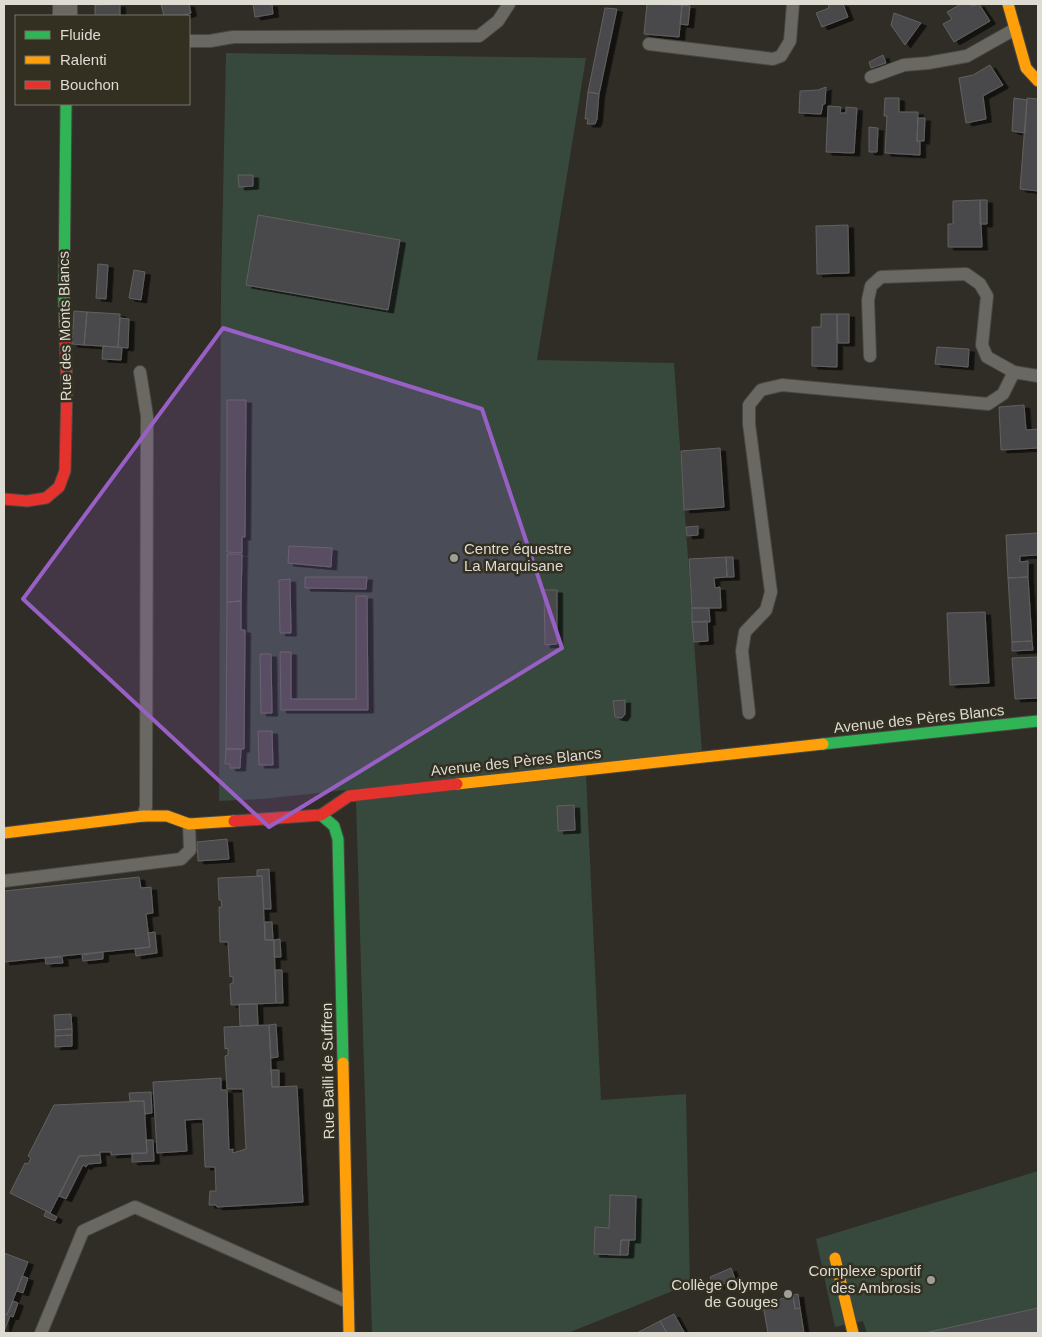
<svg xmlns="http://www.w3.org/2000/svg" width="1042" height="1337" viewBox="0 0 1042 1337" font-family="Arial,sans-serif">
  <defs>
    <filter id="shadow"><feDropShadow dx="5.5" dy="3" stdDeviation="0" flood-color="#0009"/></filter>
  </defs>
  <rect width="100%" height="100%" fill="#2f2d26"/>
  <path fill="#37483c" d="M226 53 586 58 537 360 674 363 702 752 262 799 219 801 221 291Z
    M586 774 601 1100 686 1094 690 1284 568 1333H372L356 801Z
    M1038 1171V1333H867L863 1321 835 1327 816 1239Z"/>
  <path fill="#4a4a4b" stroke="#616060" filter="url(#shadow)" d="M120 4V16H95V5Z
    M161 4H189L191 13 182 16H164Z
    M253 4H272L273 14 255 17Z
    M647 4 682 5 679 37 644 34Z
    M828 4H843L848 17 822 27 816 13 829 8Z
    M961 4H971L972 6 979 4 990 21 954 42 943 24 952 19 947 12Z
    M682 5 690 6 688 25 680 24Z
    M605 8 617 9 599 94 588 92Z
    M894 13 921 23 905 45 891 25Z
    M883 55 886 63 871 68 869 62Z
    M990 65 1003 85 983 96 986 119 966 123 959 78 973 75Z
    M826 87 825 104H823L821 114 799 113 800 91 818 90Z
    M588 92 599 94 597 119 595 124H587L588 119H585Z
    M885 98H899V112H918L917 141 920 142V155L885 153 887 116H884Z
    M1014 98 1027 100 1025 133 1012 131Z
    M1027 98 1038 99V191L1020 189Z
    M828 106 841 107 840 113H846V107L857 108 854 153 826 152Z
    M918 118H925L924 141H917Z
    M869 127 878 128 877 152H869Z
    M238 175H253V186L239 187Z
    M980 200H987V224H980Z
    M980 200 982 247H948V224H953V201Z
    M258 215 400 240 388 310 246 285Z
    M848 225 849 273 817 274 816 226Z
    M98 264 108 265 106 299 96 298Z
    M134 270 145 272 141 300 129 298Z
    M74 311 87 312 84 345 72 344Z
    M87 312 120 314 118 347 84 345Z
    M821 314H837V367L812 366V327H821Z
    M837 314H849V343H838Z
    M120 318 129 319 128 348 118 347Z
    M103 346 122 348 121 360 102 359Z
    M937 347 969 349 968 367 935 364Z
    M227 400H246L245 537H242V553L227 552Z
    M1024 405 1026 430 1038 429V448L1001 450 999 407Z
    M720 448 724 507 684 510 681 451Z
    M698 526V535L687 536 686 527Z
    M1038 533V555L1020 556V562L1028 561V577L1008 578 1006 535Z
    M289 546 332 548 331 567 288 563Z
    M227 554H242L241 601 227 602Z
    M726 557H733L734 577H727Z
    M726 557 727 577 714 578 715 588 720 587 721 608H692L689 559Z
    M305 577H367L366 589 305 588Z
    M1028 577 1032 641 1012 642 1008 578Z
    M290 579 291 633H280L279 580Z
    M544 590H557V644L545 645Z
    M356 596H367L368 710H281L280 652H291V699H356Z
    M241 601V630H245L244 749H226L227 602Z
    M692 608H709L710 622H692Z
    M985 612 989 683 950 685 947 613Z
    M707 621 708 641 694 642 692 622Z
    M1032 641 1033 650 1012 651V642Z
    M260 654H271L272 713H261Z
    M1038 657V698L1015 699 1012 658Z
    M625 700V714L622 718 615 717 613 701Z
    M258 731H272L273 765H259Z
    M226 749H241L240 768H230V764H225Z
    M574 805 575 830 558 831 557 806Z
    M227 839 229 859 198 861 197 842Z
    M269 869 271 909H264L262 876H257V870Z
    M262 876 265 940H274L276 1003 231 1005 230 984 233 983V976L230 977 228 942H220L219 907H222L221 900H219L218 878Z
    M139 877 141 888 151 887 153 913 146 914 150 947 4 962V891Z
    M265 922H272L273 940H265Z
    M155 932 157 953 136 956 135 949 150 947 148 933Z
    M280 939 281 957H274V940Z
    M103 952V959L83 961 82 955Z
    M62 957 63 963 46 964 45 958Z
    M275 970H282L283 1003H276Z
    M239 1004H257L258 1025 240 1026Z
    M71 1014 72 1029 55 1030 54 1015Z
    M276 1024 278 1057 271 1058 269 1025Z
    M269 1025 272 1087 297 1086 303 1202 217 1207 216 1205H209L210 1191H216L215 1167H205L203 1119 185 1120 187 1151 157 1153 153 1082 221 1078V1090H227L229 1150 233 1149V1153L246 1149 243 1089H227L225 1056 228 1055V1048L225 1049 224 1027Z
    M72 1029V1035L55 1036V1030Z
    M72 1035V1046L55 1047V1036Z
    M271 1070H279V1087H272Z
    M151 1092 152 1113 145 1114 144 1101H130L129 1093Z
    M144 1101 147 1153 111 1155V1152H100V1155L79 1156 50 1213 10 1193 25 1163 28 1164 31 1158 28 1156 54 1105Z
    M146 1140H153L154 1161 132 1162V1153H147Z
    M100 1155 101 1163 88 1164 86 1167 83 1165 66 1199 59 1196 79 1156Z
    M610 1195 636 1196 635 1240H621L620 1255 594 1254 595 1227 609 1228Z
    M46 1211 57 1217 55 1221 44 1216Z
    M621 1240H629L628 1255H620Z
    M4 1253 28 1262 7 1315 4 1314V1315Z
    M731 1268 735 1279 714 1288 710 1277Z
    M22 1276 28 1278 23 1293 17 1291Z
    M798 1294 800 1308 795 1309 793 1295Z
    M793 1295 795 1309 800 1308 804 1333H768L763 1305Z
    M13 1301 18 1303 13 1317 10 1316 5 1329 4 1328V1314L7 1315Z
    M1038 1308V1333H925Z
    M674 1314 684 1332 681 1333H667L660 1321Z
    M660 1321 667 1333H637Z"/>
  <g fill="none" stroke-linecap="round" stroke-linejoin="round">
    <defs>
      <path id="lane" d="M189 41H210L233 37 479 36 498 21 509 4
        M649 44 773 59 781 56 790 41 793 4
        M871 77 904 65 928 63 967 56 1015 29
        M870 356 868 300 871 286 881 277 966 274 980 284 987 296 982 345 987 357 1014 372 1038 376
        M140 372 147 416 146 807 143 816
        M749 713 742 651 745 632 766 610 771 592 749 424V405L761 390 782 385 988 404 1003 394 1014 372
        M4 881 181 859 190 850 189 824
        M41 1333 83 1231 135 1207 348 1302"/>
      <path id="street" d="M65 4V16"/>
      <path id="fast" d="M65 338 64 297 66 104
        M823 744 1038 721
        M321 815 334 826 338 839 343 1063"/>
      <path id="slow" d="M1008 4 1026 68 1038 81
        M457 784 823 744
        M4 833 143 816H167L189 824 234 821
        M343 1063 349 1333
        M835 1258 853 1333"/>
      <path id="jam" d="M4 499 27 501 46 498 59 487 65 471 67 385 65 338
        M234 821 321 815 349 796 457 784"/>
    </defs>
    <use href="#lane" stroke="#4a4842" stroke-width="14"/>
    <use href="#street" stroke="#4a4842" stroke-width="26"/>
    <use href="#fast" stroke="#4a4842" stroke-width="13"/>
    <use href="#slow" stroke="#4a4842" stroke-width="13"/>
    <use href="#jam" stroke="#4a4842" stroke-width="13"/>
    <use href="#lane" stroke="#6a6862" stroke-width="12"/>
    <use href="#street" stroke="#6a6862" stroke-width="24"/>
    <use href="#fast" stroke="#30b455" stroke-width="11"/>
    <use href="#slow" stroke="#ff9f0a" stroke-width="11"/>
    <use href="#jam" stroke="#e5322d" stroke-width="11"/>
  </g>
  <path fill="#9860c5" fill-opacity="0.2" stroke="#9860c5" stroke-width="4" stroke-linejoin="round" d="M223 328 482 409 562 648 269 827 23 599Z"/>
  <g fill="#a09e96" stroke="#333022" stroke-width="2">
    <circle cx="454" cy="558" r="5"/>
    <circle cx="931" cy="1280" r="5"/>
    <circle cx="788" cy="1294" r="5"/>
  </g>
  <g text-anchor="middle" stroke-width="5" stroke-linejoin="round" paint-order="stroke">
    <g font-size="15" fill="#dddbd2" stroke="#333022">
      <text transform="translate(65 326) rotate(-91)" y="5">Rue des Monts Blancs</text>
      <text transform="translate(919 719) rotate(-6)" y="5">Avenue des Pères Blancs</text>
      <text transform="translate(516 762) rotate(-6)" y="5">Avenue des Pères Blancs</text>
      <text transform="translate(328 1071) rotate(-91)" y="5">Rue Bailli de Suffren</text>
    </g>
    <g font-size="15" fill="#dddbd2" stroke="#333022" text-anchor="end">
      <text x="464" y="554" text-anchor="start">Centre équestre<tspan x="464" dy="17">La Marquisane</tspan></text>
      <text x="921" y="1276">Complexe sportif<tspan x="921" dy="17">des Ambrosis</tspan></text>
      <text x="778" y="1290">Collège Olympe<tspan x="778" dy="17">de Gouges</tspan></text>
    </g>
  </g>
  <rect width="1042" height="1337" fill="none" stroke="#dddbd2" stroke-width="10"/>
  <rect x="15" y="15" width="175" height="90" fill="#333022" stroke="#777468"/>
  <rect x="25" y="31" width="25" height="8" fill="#30b455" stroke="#777468"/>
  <text x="60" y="40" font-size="15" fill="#dddbd2">Fluide</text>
  <rect x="25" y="56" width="25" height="8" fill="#ff9f0a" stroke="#777468"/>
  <text x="60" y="65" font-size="15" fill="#dddbd2">Ralenti</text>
  <rect x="25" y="81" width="25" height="8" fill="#e5322d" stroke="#777468"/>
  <text x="60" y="90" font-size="15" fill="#dddbd2">Bouchon</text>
</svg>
